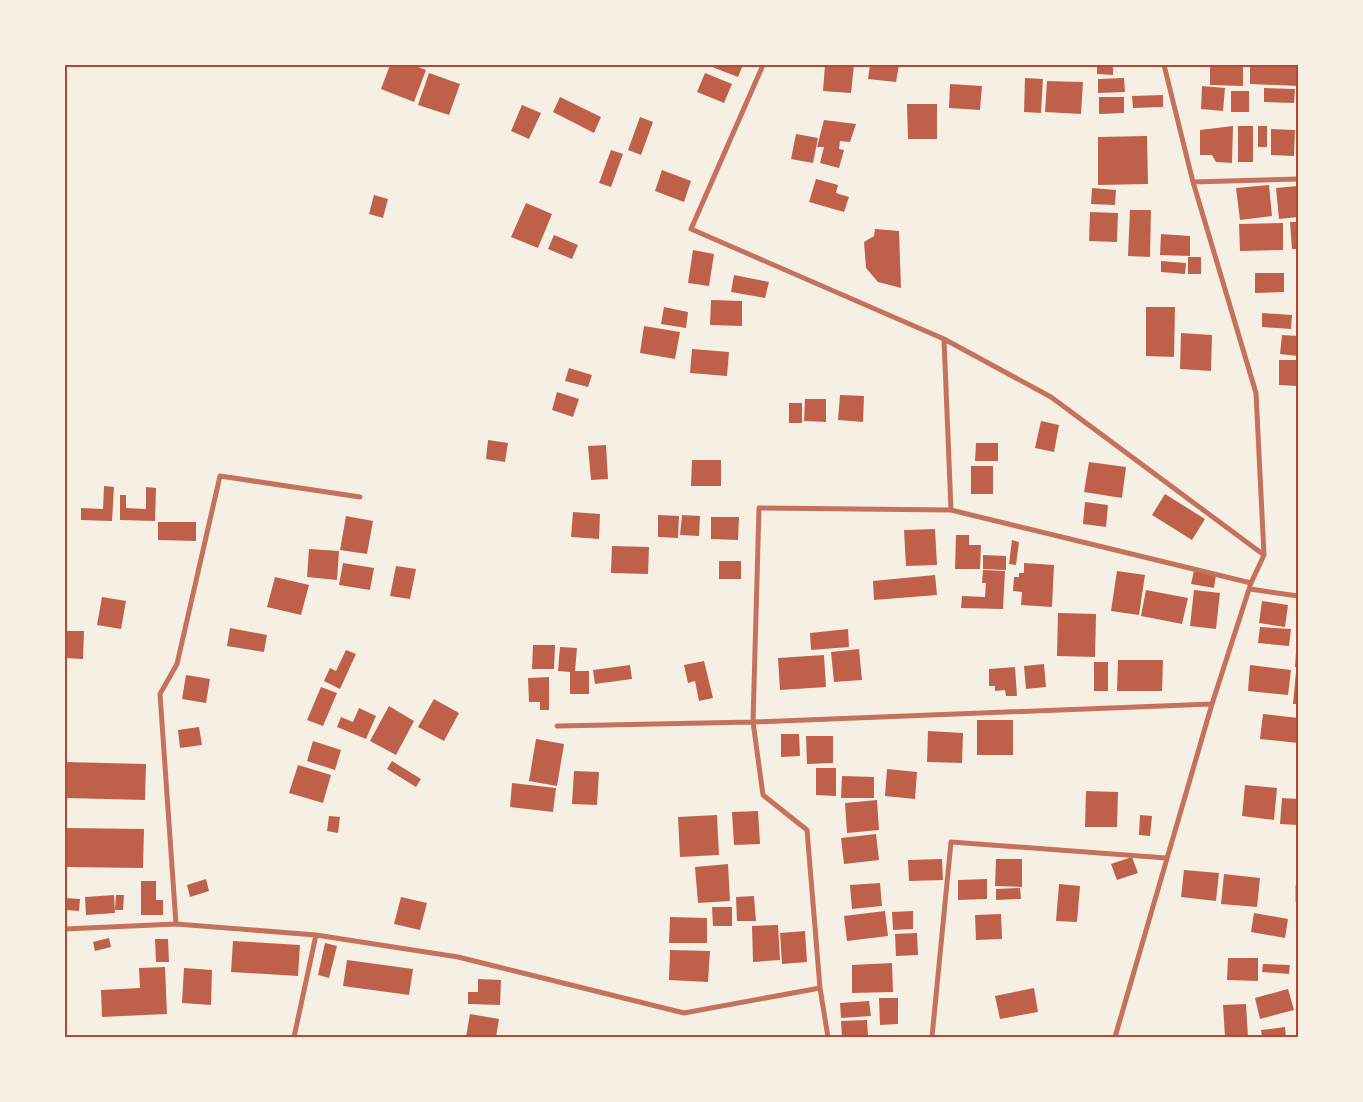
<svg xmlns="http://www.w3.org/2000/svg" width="1363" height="1102" viewBox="0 0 1363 1102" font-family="Georgia,serif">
  <rect width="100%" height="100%" fill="#f6efe4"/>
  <path fill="#bf614a" d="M390 65H413L426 70 414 102 381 89Z
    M707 65H743L738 77Z
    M825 65H854L851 93 823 91Z
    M870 65H899L896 82 868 79Z
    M1097 65H1113V75L1097 74Z
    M1210 65H1243V86L1210 85Z
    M1250 65H1298V86L1250 84Z
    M429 73 460 84 449 115 418 105Z
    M705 73 732 84 724 103 697 92Z
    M1025 78 1043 79 1041 113 1024 112Z
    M1124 78 1125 92 1098 93V79Z
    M1047 81 1083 82 1081 114 1045 112Z
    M950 84 982 86 980 110 949 108Z
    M1202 86 1225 88 1223 111 1201 109Z
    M1264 88 1295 89 1294 103 1264 102Z
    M1231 91H1249V112H1231Z
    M1163 95V107L1133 108 1132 96Z
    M560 97 601 117 594 133 553 112Z
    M1099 97H1124V113L1099 114Z
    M907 104H937V139H908Z
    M522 105 541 113 529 139 511 131Z
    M640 117 653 122 641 155 628 150Z
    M824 120 856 124 850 142 840 141 839 149 844 150 839 168 820 163 824 147H817Z
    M1233 126 1232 163 1216 162 1212 155H1200V130Z
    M1238 126H1253V162H1238Z
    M1258 126H1267V147H1258Z
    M1271 129 1295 130 1294 156 1271 155Z
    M796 134 818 138 813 163 791 159Z
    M1147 136 1148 184 1098 185V137Z
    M611 150 623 154 611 187 599 183Z
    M662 170 691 181 684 202 655 191Z
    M816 179 838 185 836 193 849 197 844 212 809 202Z
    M1269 185 1272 216 1240 220 1236 188Z
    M1298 186V217L1279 219 1276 188Z
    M1092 188 1116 190 1115 205 1091 204Z
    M374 195 388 199 383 218 369 214Z
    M526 203 552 214 538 248 511 237Z
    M1130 210H1151L1150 257 1128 256Z
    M1090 212 1118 213 1117 242 1089 241Z
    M1290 222H1298V249H1292Z
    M1283 223V250L1240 251 1239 224Z
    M875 229 899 231 901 288 878 282 866 268 864 242 874 236Z
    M1161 234 1190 236V256L1160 255Z
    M554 235 578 245 572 259 548 249Z
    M693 250 714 254 709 286 688 283Z
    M1188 257H1201V274H1188Z
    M1161 261 1186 263 1185 274 1161 272Z
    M1255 273H1284V292L1255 293Z
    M734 275 769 282 765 298 731 292Z
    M711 300 742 301V326L710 325Z
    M664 307 688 312 686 328 661 324Z
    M1146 307H1175L1174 357 1146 356Z
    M1262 313 1292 315 1291 329 1262 327Z
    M644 326 680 332 675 359 640 353Z
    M1181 333 1212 335 1211 371 1180 369Z
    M1282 335 1298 336V356L1280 354Z
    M692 349 729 352 727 376 690 373Z
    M1279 360H1298V386L1279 385Z
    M569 368 592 375 588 387 565 381Z
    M557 392 579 399 573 417 552 410Z
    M840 395 864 396 863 422 838 420Z
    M805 399H826V422L804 421Z
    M789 403H802V423H789Z
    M1041 421 1059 425 1054 452 1035 448Z
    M488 440 508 443 505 462 486 459Z
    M976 443H998V461H975Z
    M606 445 608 479 591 480 588 446Z
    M692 460H721V486H691Z
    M1089 462 1126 467 1122 498 1084 492Z
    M971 466H993V494H971Z
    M104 486 114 487 112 521 81 520V508L103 509Z
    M146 487 156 488 155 521 120 520V495H126V508L146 509Z
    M1165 494 1205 519 1192 540 1152 515Z
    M1085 502 1108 505 1106 527 1083 524Z
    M573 512 600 514 599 539 571 537Z
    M658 515 679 516 678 538 658 537Z
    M682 515 700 516 699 536 680 535Z
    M346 516 373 521 367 554 340 550Z
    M711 517H739L738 540 711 539Z
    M158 522H196V541L158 540Z
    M935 529 937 565 906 566 904 530Z
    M956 535H969V545H981L980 569H955Z
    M1012 540 1019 542 1016 565 1009 564Z
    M612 546 649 547 648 574 611 573Z
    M309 549 339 551 337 580 307 577Z
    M983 555 1006 556V570L983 569Z
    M719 561H741V579H719Z
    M343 563 374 568 370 590 339 585Z
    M1024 563 1054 565 1052 607 1021 605 1022 592 1013 591 1014 577H1019V573H1024Z
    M396 566 416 569 410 599 390 596Z
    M983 570 1005 571 1003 609 961 608 962 596 985 597 986 583H982Z
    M1117 571 1145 575 1139 615 1111 611Z
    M1194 571 1216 575 1214 588 1191 584Z
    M935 575 937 595 874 600 873 581Z
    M275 577 309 585 301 615 267 607Z
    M1146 590 1188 598 1182 624 1141 616Z
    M1194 590 1220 593 1216 629 1190 626Z
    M102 597 126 601 121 629 97 625Z
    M1262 601 1288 605 1285 627 1259 623Z
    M1058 613 1096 614 1095 657 1057 656Z
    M1260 627 1291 629 1289 646 1258 643Z
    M230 628 267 635 264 652 227 646Z
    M848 629 849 647 811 650 810 633Z
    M65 631H84L83 659 65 658Z
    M533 645H555L554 669H532Z
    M560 647 577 648 575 671H589V694H570V672L558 671Z
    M859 649 862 680 834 682 831 652Z
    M346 650 356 654 340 689 324 681 330 668 336 671Z
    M1296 652H1298V667H1295Z
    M824 655 826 687 780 690 778 658Z
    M1118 660H1163L1162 691H1117Z
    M704 661 713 698 699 701 695 681 688 683 684 665Z
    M1094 662H1108V691H1094Z
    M1044 664 1046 687 1026 689 1024 666Z
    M630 665 632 679 595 684 593 670Z
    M1250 665 1291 670 1288 695 1248 691Z
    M1015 667 1017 696H1006L1005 690 995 691V686H989V669Z
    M1296 672H1298V704H1293Z
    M186 675 210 679 206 703 182 699Z
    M549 677V710H540V702H529L528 678Z
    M321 687 337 693 323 726 307 720Z
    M434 699 459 713 444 741 418 727Z
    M389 706 414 721 396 755 370 741Z
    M359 708 376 716 366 739 337 727 341 717 353 722Z
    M1263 714 1298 718V743L1260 739Z
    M977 720H1013V755H977Z
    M199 727 202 745 180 748 178 730Z
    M928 731 963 733 962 763 927 762Z
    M781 734H799L800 756 781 757Z
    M806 736H833V763L807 764Z
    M536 739 564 744 557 786 529 781Z
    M313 741 341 750 335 770 307 761Z
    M392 761 421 779 416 787 387 769Z
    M65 762 146 764 145 800 65 798Z
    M298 765 331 775 323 803 289 793Z
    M816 768H836V796L816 795Z
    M887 769 917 772 915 799 885 796Z
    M574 771 599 772 597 805 572 804Z
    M842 776 874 777V798H841Z
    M512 783 556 788 553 812 510 807Z
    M1245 785 1277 788 1274 820 1242 816Z
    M1086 791 1118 792 1117 827H1085Z
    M1282 798 1298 799V825L1280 824Z
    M877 800 879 830 847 833 845 803Z
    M758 811 760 844 734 845 732 812Z
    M717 815 719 855 680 857 678 817Z
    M1140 815 1152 816 1150 836 1139 835Z
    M329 816 340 817 338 833 327 831Z
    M65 828 144 829 143 868 65 867Z
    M876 834 879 860 844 864 841 838Z
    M1132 857 1138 873 1117 880 1111 864Z
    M942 859 943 880 909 881 908 860Z
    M996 859H1022V887L995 886Z
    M728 864 730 901 698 903 695 867Z
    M1184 870 1219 873 1216 901 1181 897Z
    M1224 874 1260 878 1257 907 1221 904Z
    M206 879 209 891 190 897 187 885Z
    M987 879V899L958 900V880Z
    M141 881H156V900H163V915H141Z
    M880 883 882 906 852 909 850 885Z
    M1059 884 1080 886 1077 922 1056 921Z
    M1020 888 1021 899 996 900V889Z
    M114 895 115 913 86 915 85 897Z
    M116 895H124L123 910H115Z
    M754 896 756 921H737L736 897Z
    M401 897 427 903 420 930 394 924Z
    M65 898 80 899 79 911 65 910Z
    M712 907H732V926H713Z
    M885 911 888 936 847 941 844 916Z
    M913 911V929L893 930 892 912Z
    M1254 913 1288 919 1285 938 1251 932Z
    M1001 914 1002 939 976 940 975 915Z
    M670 917 707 918V943H669Z
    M778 925 780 960 753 962 752 926Z
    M805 931 807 962 782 964 780 933Z
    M917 933 918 955 896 956 895 934Z
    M109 938 111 947 95 951 93 942Z
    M155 939H168L169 962H156Z
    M233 941 300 945 298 976 231 972Z
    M325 943 337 946 329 978 318 975Z
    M670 950 710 951 708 982 669 980Z
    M1228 958H1258V981L1227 980Z
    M347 960 413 969 409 995 343 986Z
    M892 963 893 992 852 993V965Z
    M1263 964 1290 965 1289 974 1262 972Z
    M165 967 167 1014 102 1017 101 990 140 988 139 968Z
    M184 968 212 970 211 1005 182 1003Z
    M478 979 501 980 500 1005 468 1004V992H478Z
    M1034 988 1038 1012 1000 1019 995 996Z
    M1288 989 1294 1010 1260 1019 1255 998Z
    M879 998H898V1024L880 1025Z
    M869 1001 871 1016 841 1018 840 1003Z
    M1246 1004 1248 1037H1225L1223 1005Z
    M470 1014 499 1019 496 1037H466Z
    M867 1020 868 1036 842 1037 841 1021Z
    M1285 1027 1286 1037H1262L1261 1030Z"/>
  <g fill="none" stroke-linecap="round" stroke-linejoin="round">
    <path stroke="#c5725c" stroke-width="5" d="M763 65 691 229 944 339 951 510 1251 583
      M1193 182 1298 179
      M944 339 1051 397 1264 555
      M951 510 759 508 753 722 1212 704
      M1250 589 1298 596
      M1298 886V901
      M176 924 160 694 177 664 220 476 360 497
      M65 929 176 924 316 935 458 957 684 1013 820 988 807 830 763 795 753 722 557 726
      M820 988 828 1037
      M294 1037 316 935
      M932 1037 951 842 1166 858
      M1115 1037 1212 704 1251 583 1264 555 1256 393 1193 182 1164 65"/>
  </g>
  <rect width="1363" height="1102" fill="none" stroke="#f6efe4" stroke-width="132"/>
  <rect x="66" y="66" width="1231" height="970" fill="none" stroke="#b5482f" stroke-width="2"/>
</svg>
